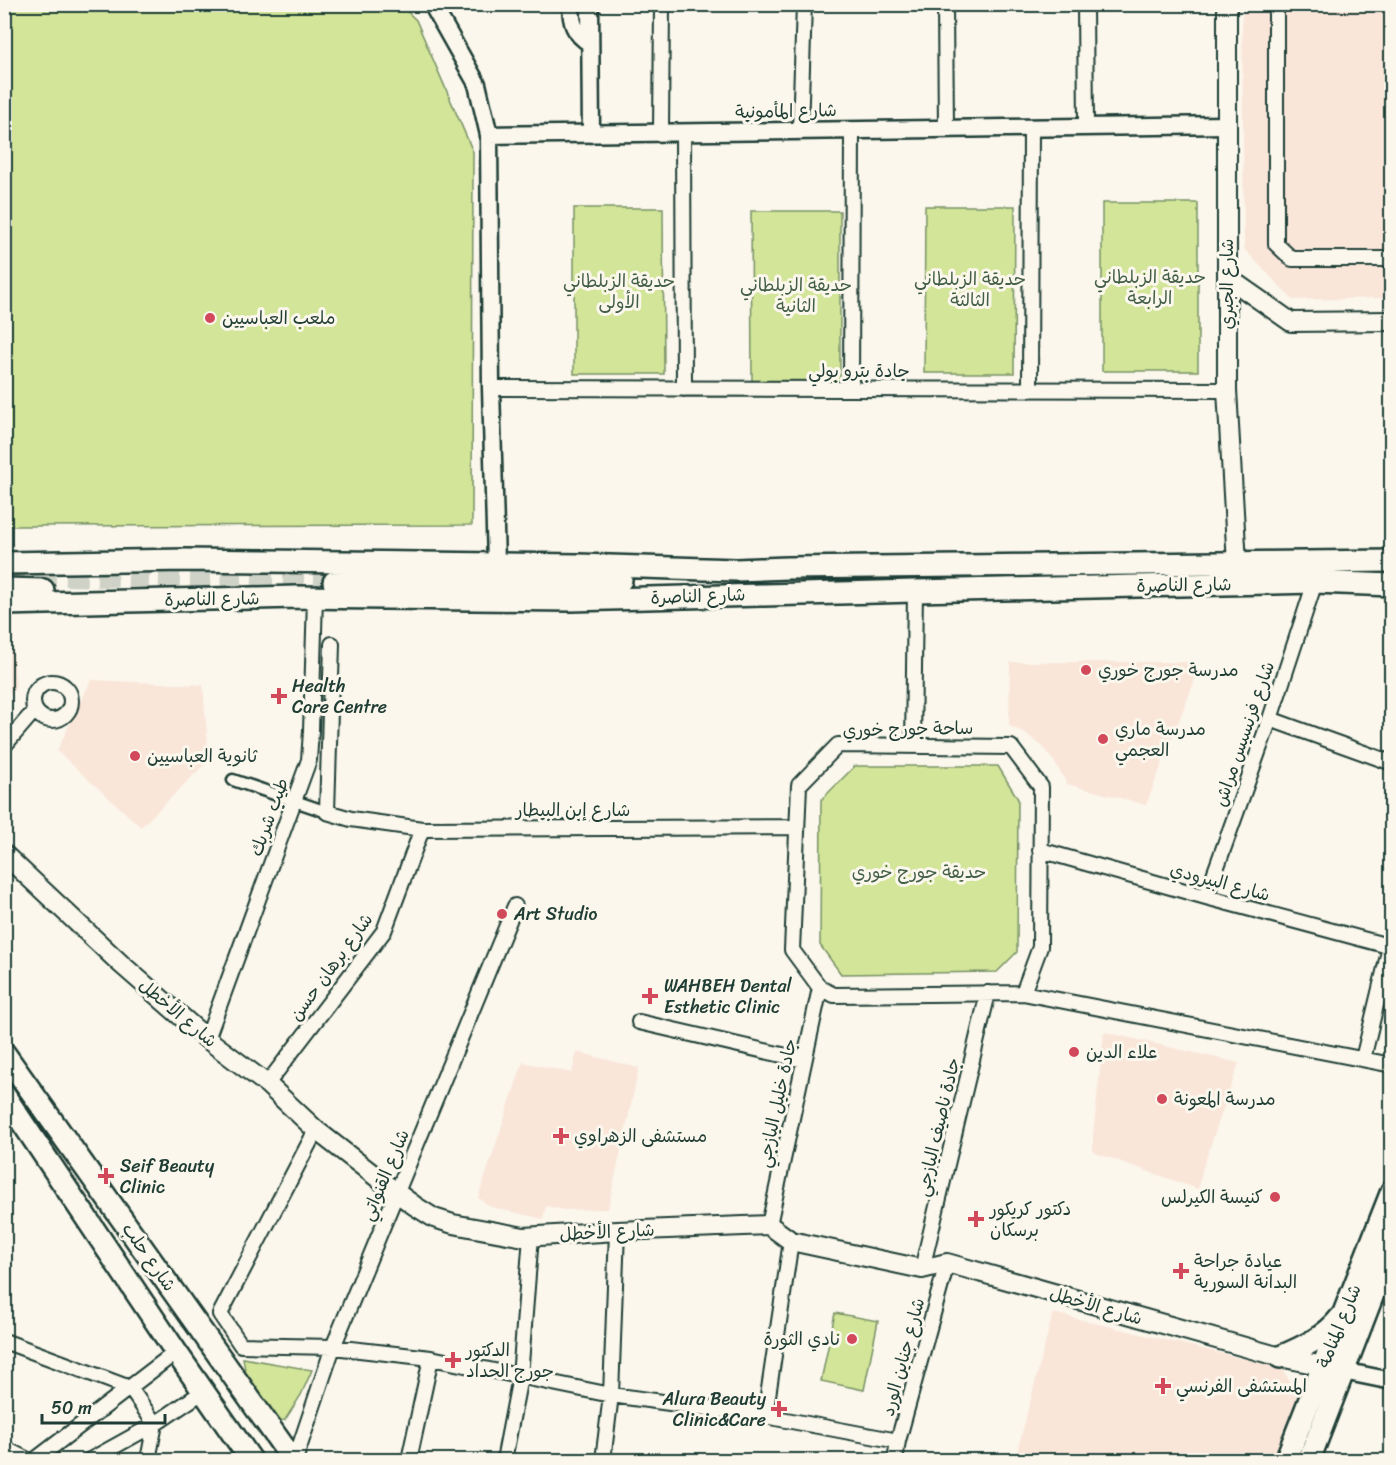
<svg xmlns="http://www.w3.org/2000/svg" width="1396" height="1465" viewBox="0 0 1396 1465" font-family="Sriracha,'Playpen Sans Arabic',sans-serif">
  <rect width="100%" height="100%" fill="#fbf7ec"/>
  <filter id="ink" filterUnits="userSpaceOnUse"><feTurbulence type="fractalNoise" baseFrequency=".0167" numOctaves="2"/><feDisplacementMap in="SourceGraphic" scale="12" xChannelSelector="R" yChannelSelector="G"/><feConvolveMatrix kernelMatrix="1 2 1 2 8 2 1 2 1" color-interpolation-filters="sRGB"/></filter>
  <g filter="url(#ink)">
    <path fill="#fae5d9" d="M1242 5H1391V298L1293 300 1244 249Z
      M5 621H10L16 687 5 702Z
      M1010 662H1190L1196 677 1146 805 1067 784 1055 763 1042 746 1025 733 1009 726Z
      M91 680 203 685 209 760 141 827 57 751Z
      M1104 1032 1239 1063 1203 1167 1198 1189 1093 1152V1135Z
      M577 1052 639 1068 608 1209 564 1210 546 1206 543 1219 491 1207 478 1198 523 1062 572 1073Z
      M1053 1313 1282 1368 1303 1405 1280 1460H1015Z"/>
    <path fill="#d2e599" stroke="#789166" stroke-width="1.5" d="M400 5 416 20 473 152 472 525 5 526V5Z
      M1102 203H1198V371H1102Z
      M925 206H1015L1014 373H924Z
      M574 208H663L664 374H574Z
      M751 211H840V381H752Z
      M855 766H998L1018 799 1017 952 997 972 841 974 820 945 821 800Z
      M835 1313 878 1321 864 1390 821 1381Z
      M243 1358 312 1370 301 1395 285 1420 276 1421 246 1376Z"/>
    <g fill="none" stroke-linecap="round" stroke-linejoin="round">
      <path stroke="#cfd2c7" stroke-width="21" stroke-dasharray="21 10" stroke-linecap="butt" d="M4 574 334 582"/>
      <defs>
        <path id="pedestrian" d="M233 780 327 812"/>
        <path id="minor" d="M945 4 946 129
          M1085 4 1086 127
          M1276 4V244L1292 259H1392
          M800 131 804 4
          M683 132 684 389
          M661 133 662 4
          M491 388 1227 390
          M851 389 852 130
          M1030 390 1031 127
          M332 644 327 812 351 819 422 829 797 827
          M33 701a19 19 0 1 1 38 0a19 19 0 1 1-38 0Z
          M1270 719 1392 763
          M4 746 35 710
          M913 746 915 591
          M1040 850 1206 897 1392 947
          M1206 897 1270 719 1315 582
          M1023 993 1040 947 1041 787 1011 747 838 745 799 785 792 950 820 988 834 995 1023 993 1392 1065
          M639 1022 804 1060
          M207 1039 309 760 311 731 315 598
          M1363 1059 1390 947
          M267 1084 384 931 422 829
          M316 1130 220 1314 241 1345 333 1347 431 1358 611 1395 765 1416 898 1441
          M769 1225 820 988
          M922 1269 988 993
          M4 1341 130 1388 155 1424 148 1460
          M765 1416 791 1241
          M4 1448 28 1460
          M35 1460 176 1352
          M90 1460 155 1424 204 1391
          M295 1460 333 1347 515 906
          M409 1460 431 1358
          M504 1460 520 1377 531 1236
          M603 1460 611 1395 617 1231
          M895 1460 898 1441 947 1263"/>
        <path id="tertiary" d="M432 4 477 84 489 135 491 388 496 563
          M571 4C571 22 574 34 590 43
          M590 4 591 134
          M489 135 1227 125
          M1343 1371 1392 1381"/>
        <path id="secondary" d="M1227 4V390L1237 564
          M1227 277 1291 322 1392 321
          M4 854 121 964 207 1039 267 1084 316 1130 397 1193 415 1206 434 1218 453 1224 524 1237 617 1231 769 1225 791 1241 922 1269 947 1263 1280 1357 1323 1366"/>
        <path id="primary" d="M4 563 186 560 579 565 736 570 787 568 1392 561
          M334 582 435 584 621 580
          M4 589 43 590
          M4 604 296 597 571 600 915 591 1315 582 1392 585
          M4 1053 293 1460
          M4 1095 176 1352 251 1460
          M1280 1357C1301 1348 1326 1337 1341 1317
          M1286 1460 1392 1191
          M1309 1460 1392 1245"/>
      </defs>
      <use href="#pedestrian" stroke="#1f3d34" stroke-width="15"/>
      <use href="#minor" stroke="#1f3d34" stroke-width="18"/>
      <use href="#tertiary" stroke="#1f3d34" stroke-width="21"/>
      <use href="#secondary" stroke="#1f3d34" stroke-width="22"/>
      <use href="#primary" stroke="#1f3d34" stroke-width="26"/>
      <use href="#pedestrian" stroke="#fbf7ec" stroke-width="10"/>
      <use href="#minor" stroke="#fbf7ec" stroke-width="14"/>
      <use href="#tertiary" stroke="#fbf7ec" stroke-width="16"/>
      <use href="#secondary" stroke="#fbf7ec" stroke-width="18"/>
      <use href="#primary" stroke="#fbf7ec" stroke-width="21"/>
    </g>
  </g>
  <g fill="#d1495b" stroke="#fbf7ec" stroke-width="2">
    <circle cx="210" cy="318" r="6"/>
    <circle cx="1086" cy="670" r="6"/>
    <path d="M276 687h6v6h6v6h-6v6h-6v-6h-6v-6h6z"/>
    <circle cx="1103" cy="739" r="6"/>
    <circle cx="135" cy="756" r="6"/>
    <circle cx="502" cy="914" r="6"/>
    <path d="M647 987h6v6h6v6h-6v6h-6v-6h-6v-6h6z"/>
    <circle cx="1074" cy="1052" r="6"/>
    <circle cx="1162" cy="1099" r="6"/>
    <path d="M558 1127h6v6h6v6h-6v6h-6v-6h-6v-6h6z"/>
    <path d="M103 1167h6v6h6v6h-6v6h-6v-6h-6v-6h6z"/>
    <circle cx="1275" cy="1197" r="6"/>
    <path d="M973 1210h6v6h6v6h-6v6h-6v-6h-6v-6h6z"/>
    <path d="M1178 1262h6v6h6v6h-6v6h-6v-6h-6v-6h6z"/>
    <circle cx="852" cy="1339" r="6"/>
    <path d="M450 1351h6v6h6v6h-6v6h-6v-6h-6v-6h6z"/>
    <path d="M1160 1377h6v6h6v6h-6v6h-6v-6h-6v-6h6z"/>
    <path d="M776 1400h6v6h6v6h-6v6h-6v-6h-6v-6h6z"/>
  </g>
  <g text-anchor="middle" stroke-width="6" stroke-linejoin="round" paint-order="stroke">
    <g font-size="18" fill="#1f3d34" stroke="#fbf7ec">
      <text transform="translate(786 111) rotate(-1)" y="6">شارع المأمونية</text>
      <text transform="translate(1227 284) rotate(-90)" y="6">شارع الجبري</text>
      <text x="859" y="377">جادة بترو بولي</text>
      <text transform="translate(1184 585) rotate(-1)" y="6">شارع الناصرة</text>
      <text transform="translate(698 596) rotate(-2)" y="6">شارع الناصرة</text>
      <text transform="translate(212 599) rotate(-1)" y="6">شارع الناصرة</text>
      <text transform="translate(908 729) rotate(-1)" y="6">ساحة جورج خوري</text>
      <text transform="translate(1244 734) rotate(-71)" y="6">شارع فرنسيس مراش</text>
      <text x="573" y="816">شارع إبن البيطار</text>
      <text transform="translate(269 817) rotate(-70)" y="6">طيب شربك</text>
      <text transform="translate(1220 882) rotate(15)" y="6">شارع البيرودي</text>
      <text transform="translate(331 967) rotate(-54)" y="6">شارع برهان حسن</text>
      <text transform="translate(178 1013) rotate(40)" y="6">شارع الأخطل</text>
      <text transform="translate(777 1103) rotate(-78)" y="6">جادة خليل اليازجي</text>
      <text transform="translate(938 1127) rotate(-77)" y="6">جادة ناصيف اليازجي</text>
      <text transform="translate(385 1175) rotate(-67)" y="6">شارع القنواتي</text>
      <text transform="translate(607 1232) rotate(-3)" y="6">شارع الأخطل</text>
      <text transform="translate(149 1257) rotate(55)" y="6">شارع حلب</text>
      <text transform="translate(1096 1306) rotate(16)" y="6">شارع الأخطل</text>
      <text transform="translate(1339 1326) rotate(-68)" y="6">شارع المنامة</text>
      <text transform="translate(903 1357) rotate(-75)" y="6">شارع جناين الورد</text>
    </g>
    <g font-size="18" fill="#435f48" stroke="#fbf7ec">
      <text x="1150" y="283">حديقة الزبلطاني<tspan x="1150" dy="21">الرابعة</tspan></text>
      <text x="970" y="285">حديقة الزبلطاني<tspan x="970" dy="21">الثالثة</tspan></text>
      <text x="619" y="287">حديقة الزبلطاني<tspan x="619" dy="21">الأولى</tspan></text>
      <text x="796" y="291">حديقة الزبلطاني<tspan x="796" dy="21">الثانية</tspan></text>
      <text x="919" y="878">حديقة جورج خوري</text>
    </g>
    <g font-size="18" fill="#1f3d34" stroke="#fbf7ec" text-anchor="start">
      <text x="222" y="324">ملعب العباسيين</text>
      <text x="1098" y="676">مدرسة جورج خوري</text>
      <text x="292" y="692">Health<tspan x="292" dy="21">Care Centre</tspan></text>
      <text x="1115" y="735">مدرسة ماري<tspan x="1115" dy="21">العجمي</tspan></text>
      <text x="147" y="762">ثانوية العباسيين</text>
      <text x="514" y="920">Art Studio</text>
      <text x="664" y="992">WAHBEH Dental<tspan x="664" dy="21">Esthetic Clinic</tspan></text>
      <text x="1086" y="1058">علاء الدين</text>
      <text x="1174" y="1105">مدرسة المعونة</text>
      <text x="574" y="1142">مستشفى الزهراوي</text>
      <text x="120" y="1172">Seif Beauty<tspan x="120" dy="21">Clinic</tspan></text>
      <text x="1263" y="1203" text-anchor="end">كنيسة الكيرلس</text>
      <text x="990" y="1215">دكتور كريكور<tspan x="990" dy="21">برسكان</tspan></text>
      <text x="1194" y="1267">عيادة جراحة<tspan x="1194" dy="21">البدانة السورية</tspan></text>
      <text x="840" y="1345" text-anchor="end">نادي الثورة</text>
      <text x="466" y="1356">الدكتور<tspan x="466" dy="21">جورج الحداد</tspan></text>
      <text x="1176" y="1392">المستشفى الفرنسي</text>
      <text x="766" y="1405" text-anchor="end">Alura Beauty<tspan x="766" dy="21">Clinic&amp;Care</tspan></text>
    </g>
  </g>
  <rect width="1396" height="1465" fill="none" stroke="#fbf7ec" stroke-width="24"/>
  <rect x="12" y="12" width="1372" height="1441" fill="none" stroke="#1f3d34" stroke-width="2" filter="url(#ink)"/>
  <path d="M42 1414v9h123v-9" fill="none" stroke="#1f3d34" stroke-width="3"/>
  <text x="51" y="1414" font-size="18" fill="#1f3d34" stroke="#fbf7ec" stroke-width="4.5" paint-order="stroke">50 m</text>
</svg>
